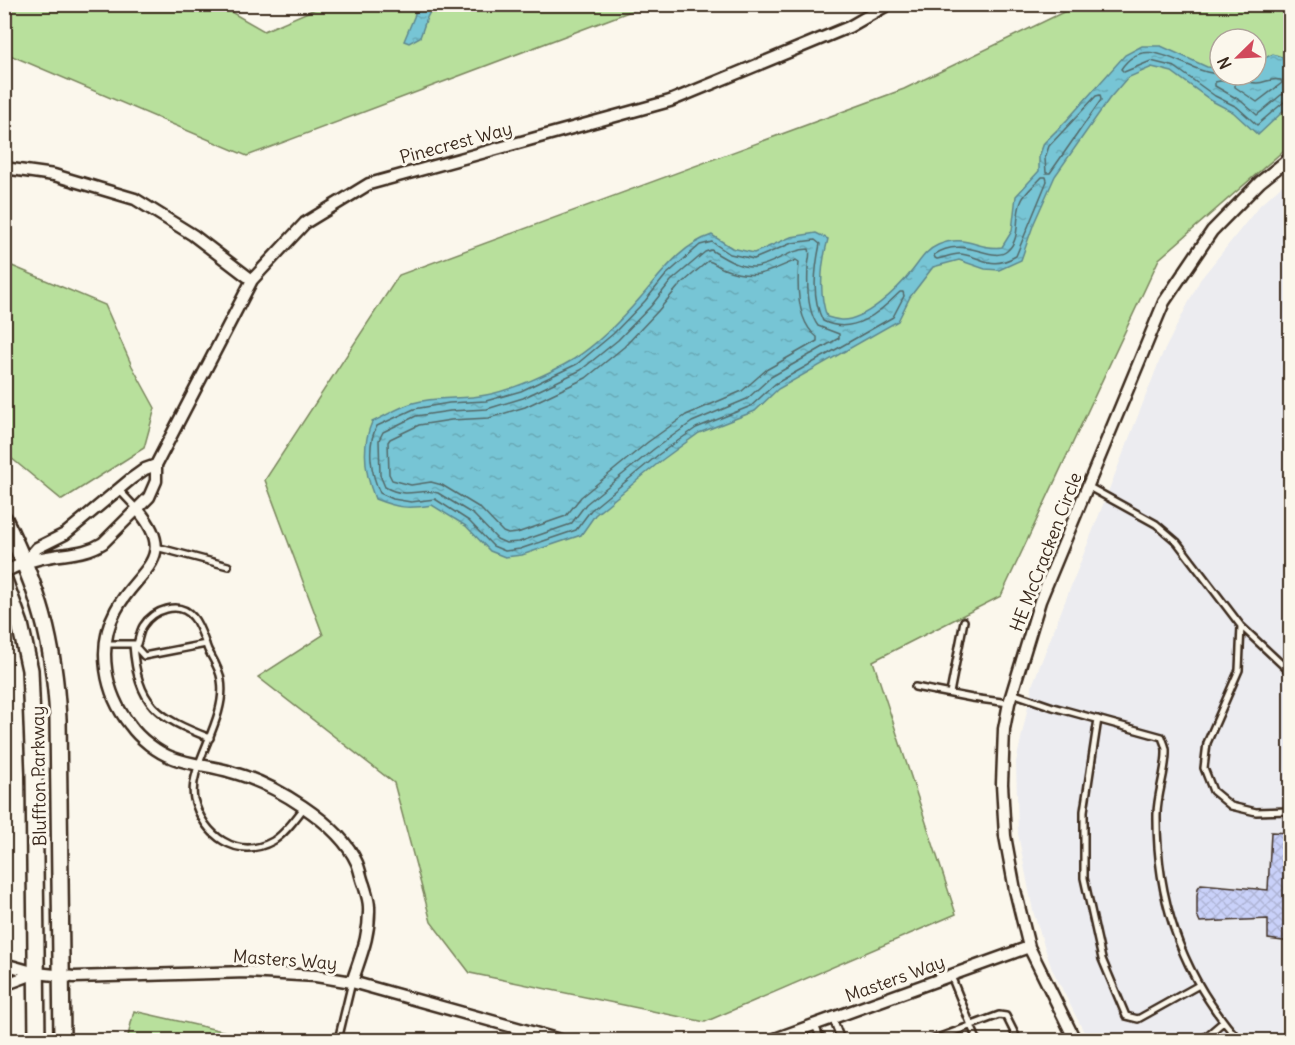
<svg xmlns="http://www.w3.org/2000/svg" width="1295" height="1045" viewBox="0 0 1295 1045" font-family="Delius,sans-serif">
  <defs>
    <pattern id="water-ripples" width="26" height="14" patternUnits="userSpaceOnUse" patternTransform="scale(1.5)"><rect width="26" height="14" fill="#77c5d5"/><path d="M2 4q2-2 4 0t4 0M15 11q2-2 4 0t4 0" fill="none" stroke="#68a9b6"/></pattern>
    <pattern id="building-cross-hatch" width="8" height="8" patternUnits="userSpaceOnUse" patternTransform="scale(1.5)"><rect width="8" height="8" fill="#c9d1f9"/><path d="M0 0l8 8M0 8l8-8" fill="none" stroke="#aeb4d5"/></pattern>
  </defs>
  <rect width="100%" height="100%" fill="#fbf7ec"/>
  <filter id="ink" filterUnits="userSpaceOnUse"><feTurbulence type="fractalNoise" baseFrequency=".0167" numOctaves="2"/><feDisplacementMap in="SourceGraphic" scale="12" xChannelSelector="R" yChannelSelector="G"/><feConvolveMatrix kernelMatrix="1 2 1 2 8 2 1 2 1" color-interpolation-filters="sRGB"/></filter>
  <g filter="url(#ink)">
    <path fill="#ececf0" d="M1290 178V1040H1088L1051 967 1033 911 1018 834 1016 762 1033 683 1161 357 1200 280 1260 205Z"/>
    <path fill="#b8e09c" stroke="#7a855d" stroke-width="1.5" fill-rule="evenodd" d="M4 5H219L264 31 324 5H647L247 156 5 53Z
      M1078 5H1290V145L1159 259 1001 596 873 661 956 914 705 1022 470 973 431 922 394 783 258 677 323 635 265 480 399 275 904 89ZM1220 39H1256V75H1220Z
      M5 263 105 305 132 366 155 408 144 448 62 500 5 453Z
      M134 1011 262 1040H127Z"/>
    <path fill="url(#water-ripples)" stroke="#5f878c" stroke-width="1.5" d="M417 5H438C426 11 425 26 420 37L409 43 404 41 414 17Z
      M1142 46H1161L1207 67 1220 68V75H1256V62L1273 54 1288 59 1290 62V105L1258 135 1233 112 1212 101 1172 72 1152 67 1127 78 1109 99 1055 176 1034 223 1021 260 999 270 985 269 959 260 933 267 910 297 898 321 778 389 755 411 699 433 662 460 595 515 581 535 522 555 505 557 490 551 466 526 432 505C408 509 398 508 375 499 365 474 361 447 372 422 385 416 399 407 413 403 437 396 462 400 486 395 512 390 551 373 574 359 599 343 622 319 641 297 662 273 681 245 712 235L732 248 754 253 791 237 816 233 828 239C821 265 818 291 827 317 831 318 837 320 841 320 865 321 898 289 912 271 920 261 926 250 938 245 966 233 979 251 1002 247L1012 231 1016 196 1039 171V157L1044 143 1067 120 1125 55Z"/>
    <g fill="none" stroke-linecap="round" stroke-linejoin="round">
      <path stroke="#536867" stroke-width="1.5" d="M1220 74C1186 74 1147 29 1121 69L1124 72 1151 61 1175 67 1215 96 1237 107 1257 125 1284 102 1290 101
        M1231 75 1225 80 1215 82V86L1241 101 1257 115 1281 95 1290 93
        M1241 78C1263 90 1266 76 1281 80L1282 83 1257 102 1235 87V84Z
        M1100 95 1101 100 1050 173H1046L1045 158 1049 146 1096 96Z
        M1042 177H1046L1047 181 1016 256C990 271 984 257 961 254 954 253 944 258 937 259L935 258 934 255C963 234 992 264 1007 251 1022 238 1014 219 1021 202 1024 193 1036 184 1042 177Z
        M815 240 820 244C815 268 811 298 823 321 853 336 880 312 900 292H903L904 296 893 317 775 384 751 406 696 428 658 455 591 510 576 530 520 549 505 551 493 546 469 521 435 499 411 502 393 499 380 493C371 474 366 445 377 426L414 409 449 403 486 401 521 391 577 364 613 334 645 301 666 275 700 245 712 242 730 254 754 259 792 243Z
        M809 249C811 255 808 261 808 268 807 286 807 311 818 326L839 334V338L771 377 747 399 692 422 654 449 586 504 571 524 519 542 506 543 497 539 474 515 438 493C419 487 408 500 385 487L380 475 379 440 383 432 416 416 450 411 487 409 523 398 581 370 618 340 651 306 671 281 705 252 711 250C724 258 739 268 755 267 774 265 789 249 809 249Z
        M796 260 799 262C797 285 797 322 817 337V341L766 370 742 391 686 415 648 442 581 497 566 516 517 533 508 534 503 532 480 508 442 485 431 482 411 485 392 480 389 474 388 442 390 439 419 425 451 420 489 418 525 407 586 378 624 347 658 311 678 287 708 261C714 262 718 267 724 269 755 281 768 272 796 260Z"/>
    </g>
    <path fill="url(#building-cross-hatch)" stroke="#3b2a1e" stroke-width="1.5" d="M1271 832 1290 833V942L1268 939V919L1200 922 1197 915V896L1198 888 1201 884 1268 890Z"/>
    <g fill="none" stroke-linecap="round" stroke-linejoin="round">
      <defs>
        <path id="lane" d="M1089 487 1156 524 1177 542 1241 626 1290 672
          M118 489 136 508
          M156 547 228 566
          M1241 626 1239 670 1207 743 1204 768 1213 791 1231 806 1256 812 1290 811
          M106 644H137C139 638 140 631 143 626 153 610 179 600 193 617 200 625 204 640 208 650 213 659 220 670 221 680 228 720 187 766 194 799 203 835 237 861 273 841 285 834 295 819 304 808
          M133 645C138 705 156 717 210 738
          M135 646 144 656 206 644
          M915 687 972 698 1009 703
          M950 693 964 621
          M1012 693 1053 707 1162 737C1163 741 1166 746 1166 750 1167 769 1157 794 1157 814 1156 900 1182 976 1239 1040
          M1098 719 1084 811V878L1102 959 1126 1016 1138 1019 1199 985
          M951 976 977 1040
          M833 1019 841 1040
          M815 1025 821 1040
          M338 1040 352 982
          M932 1040 999 1015 1006 1016 1018 1040
          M1202 1040 1223 1022"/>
        <path id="street" d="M4 168 54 175 135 199 193 235 252 280
          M138 510C180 559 137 570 116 610 96 647 105 694 130 725 139 738 158 753 173 758 191 765 212 766 231 772 272 783 339 822 357 863 360 870 361 878 364 885 366 892 369 900 369 907 370 935 361 955 352 982
          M25 562 37 548 65 534 131 479 145 469 156 465
          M4 572C20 564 36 558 53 556 72 553 87 553 103 543L149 497 156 481V465L252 280 305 223 369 184 670 101 849 27 889 4
          M4 964 36 973 74 977 248 972 316 976 352 982 560 1040
          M4 985 36 973
          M772 1040 1029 947
          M1075 1040 1029 947 1015 890 1005 836 1002 784 1004 729 1009 703 1040 601 1164 302 1212 231 1260 182 1290 158"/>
        <path id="secondary" d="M4 519C39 590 54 640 58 719L62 1040
          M4 580 20 624 30 670 34 774 37 1040"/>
      </defs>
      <use href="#lane" stroke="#3b2a1e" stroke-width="10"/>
      <use href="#street" stroke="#3b2a1e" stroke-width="15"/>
      <use href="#secondary" stroke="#3b2a1e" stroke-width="20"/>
      <use href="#lane" stroke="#fbf7ec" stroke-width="5"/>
      <use href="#street" stroke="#fbf7ec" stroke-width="10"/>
      <use href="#secondary" stroke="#fbf7ec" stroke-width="15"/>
    </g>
  </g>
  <g text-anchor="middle" stroke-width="6" stroke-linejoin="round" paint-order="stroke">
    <g font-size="18" fill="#3b2a1e" stroke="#fbf7ec">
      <text transform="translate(456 143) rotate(-15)" y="6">Pinecrest Way</text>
      <text transform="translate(1046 552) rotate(-69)" y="6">HE McCracken Circle</text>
      <text transform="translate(39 776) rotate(-91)" y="6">Bluffton Parkway</text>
      <text transform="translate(285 960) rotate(4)" y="6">Masters Way</text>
      <text transform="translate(895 979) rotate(-20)" y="6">Masters Way</text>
    </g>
  </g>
  <rect width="1295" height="1045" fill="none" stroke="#fbf7ec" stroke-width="24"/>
  <rect x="12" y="12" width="1271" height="1021" fill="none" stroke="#3b2a1e" stroke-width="2" filter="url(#ink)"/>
  <g transform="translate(1238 57) rotate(246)"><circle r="28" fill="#fbf7ec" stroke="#aea59a" stroke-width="1.5"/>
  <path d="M0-4.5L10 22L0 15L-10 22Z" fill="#d1495b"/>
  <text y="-9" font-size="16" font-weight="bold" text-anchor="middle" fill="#3b2a1e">N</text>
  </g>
</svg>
